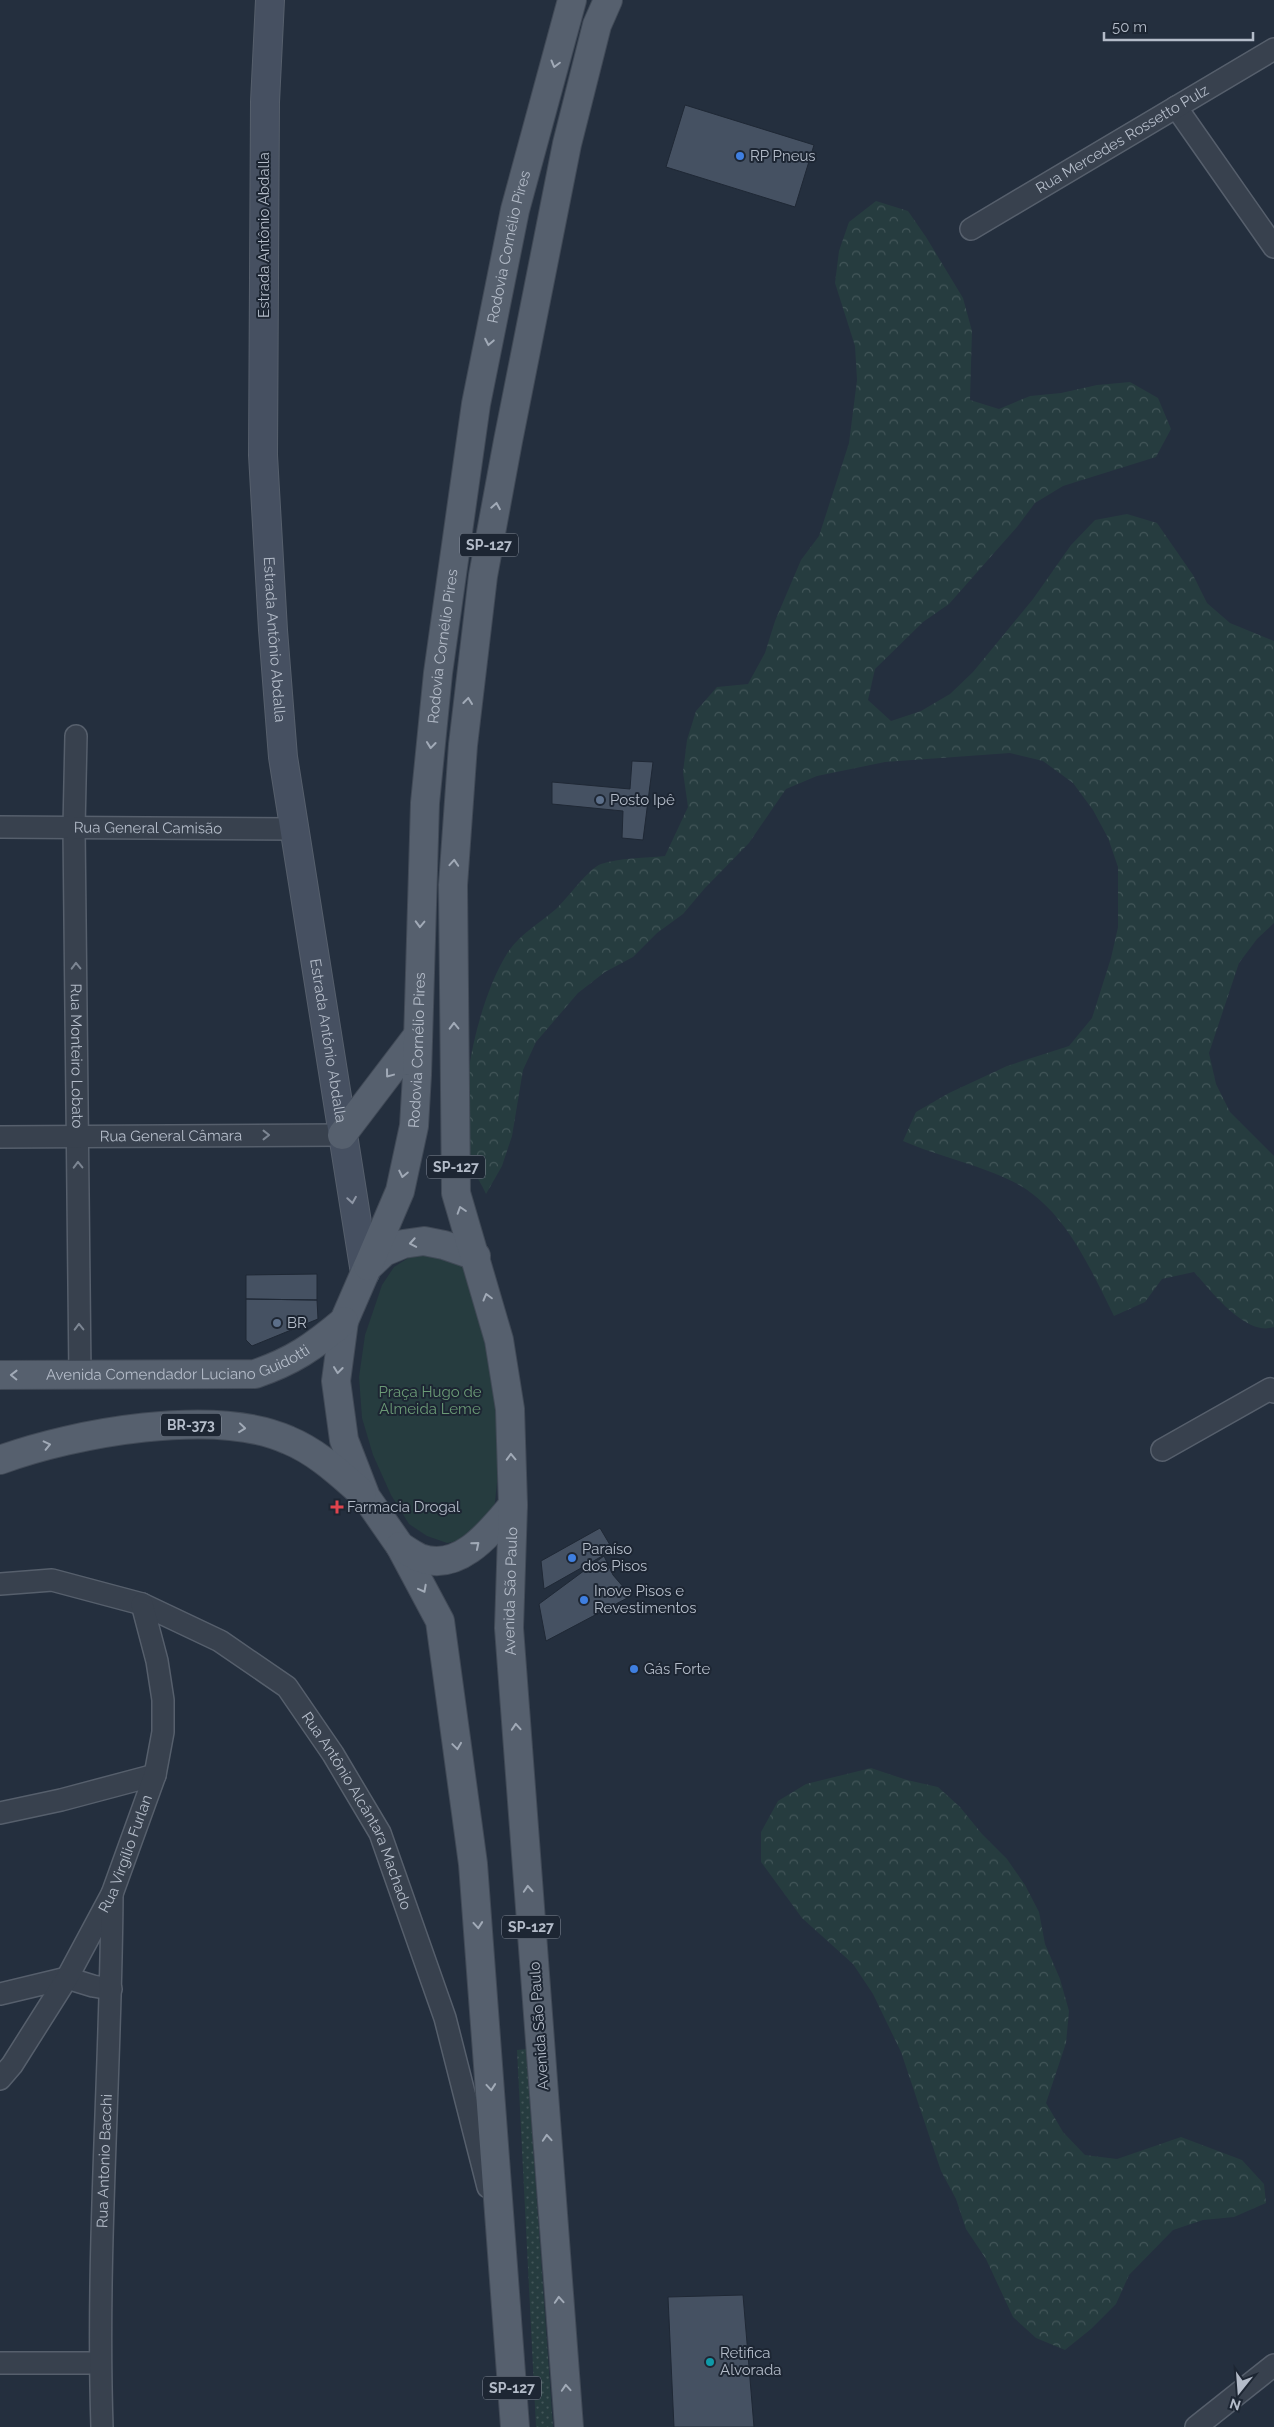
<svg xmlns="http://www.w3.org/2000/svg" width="1274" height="2427" viewBox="0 0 1274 2427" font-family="Raleway,sans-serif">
  <defs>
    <pattern id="grass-dots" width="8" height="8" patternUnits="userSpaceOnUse" patternTransform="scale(1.25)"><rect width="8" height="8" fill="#263c3f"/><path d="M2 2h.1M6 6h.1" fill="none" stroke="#435659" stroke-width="1.8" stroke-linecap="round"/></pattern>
    <pattern id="forest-crowns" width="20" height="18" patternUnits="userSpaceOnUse" patternTransform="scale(1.25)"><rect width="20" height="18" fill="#263c3f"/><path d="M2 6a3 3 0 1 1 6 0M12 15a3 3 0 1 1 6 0" fill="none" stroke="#435659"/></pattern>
  </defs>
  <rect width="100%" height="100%" fill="#242f3e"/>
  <path fill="url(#grass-dots)" d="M526 2049 553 2427H536L517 2050Z"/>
  <path fill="url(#forest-crowns)" d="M876 201 908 211 926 237 963 298 972 331 970 400 999 409 1030 396 1061 393 1097 385 1130 382 1158 398 1171 429 1156 457 1063 486 1035 503 1017 527 949 604 923 622 875 669 868 700 891 721 921 711 950 694 973 672 1033 599 1071 545 1095 520 1127 514 1157 523 1193 575 1207 603 1230 623 1274 641V923L1257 939 1239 963 1209 1053 1216 1084 1230 1112 1274 1156V1327C1246 1337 1211 1291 1194 1272L1162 1279 1145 1302 1114 1316C1091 1270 1067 1214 1021 1186 989 1167 939 1157 903 1141L916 1112 949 1093 1007 1066 1069 1046 1092 1018 1111 958 1118 927V867L1108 838 1093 810 1073 783 1043 761 1010 753 885 762 817 776 786 789 749 843 705 888 683 914 657 933 633 957 605 972 578 993 536 1042 523 1070 512 1136 502 1166 486 1194C482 1185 476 1176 472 1167 452 1112 477 1000 508 952 521 933 540 923 556 909 567 899 589 868 601 864 619 858 646 858 665 856L688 807 683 772 687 740 696 711 717 687 748 684 765 653 775 621 801 560 819 536 849 443 857 380 855 346 835 283 839 251 849 222Z
    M871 1768 907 1780 938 1787 960 1807 982 1834 1007 1859 1025 1885 1039 1912 1045 1944 1060 1979 1069 2011 1066 2043 1046 2103 1063 2132 1085 2155 1117 2159 1181 2137 1242 2160 1264 2184 1266 2203 1234 2217 1203 2220 1173 2230 1129 2275 1116 2304 1091 2329 1065 2350 1036 2338 1013 2317 986 2259 966 2229 956 2199 941 2171 901 2052 873 1994 853 1964 802 1918 761 1862V1832L778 1801 806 1784Z"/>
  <path fill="#263c3f" d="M439 1253 458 1259 476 1282 491 1344 500 1454 494 1512 470 1539 447 1543 427 1536 409 1524 391 1495 373 1455 362 1418 359 1377 365 1335 382 1285 394 1267 413 1255Z"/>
  <path fill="#455162" stroke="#1f2835" d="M685 105 814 145 795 207 666 167Z
    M632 761 653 762 643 840 622 838 623 811 552 804V782L630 789Z
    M317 1274V1300L246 1299V1275Z
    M246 1299 317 1300 318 1319 252 1346 246 1340Z
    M600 1528 613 1550 544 1589 541 1561Z
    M604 1556 613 1575 631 1596 546 1641 539 1604Z
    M743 2295 754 2427H674L668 2297Z"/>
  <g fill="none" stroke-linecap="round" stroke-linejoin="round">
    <defs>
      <g id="street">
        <path d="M1176 107 1274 247"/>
        <path id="s1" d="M971 229 1274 49"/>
        <path id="s2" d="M76 736 74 828 80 1376"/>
        <path id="s3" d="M0 827 295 829"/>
        <path id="s4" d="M0 1137 342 1135"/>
        <path d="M1162 1450 1270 1389 1274 1392"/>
        <path id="s5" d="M0 1584 52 1580 142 1604 220 1641 287 1687 333 1754 380 1833 445 2018 488 2187"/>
        <path d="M0 1813 61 1800 155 1775"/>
        <path d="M0 1994 67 1978 93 1986 111 1989"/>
        <path id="s6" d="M0 2079 12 2065 67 1978 112 1894 155 1775 163 1732V1700L157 1661 142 1604"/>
        <path d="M0 2363H100"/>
        <path id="s7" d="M102 2427C96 2249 111 2071 112 1894"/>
        <path d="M1196 2427 1274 2365"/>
      </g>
      <g id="secondary">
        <path id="s8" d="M270 0 265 102 263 455 273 630 283 757 365 1273"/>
      </g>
      <g id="primary">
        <path d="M342 1135 418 1035"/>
        <path d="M476 1256 444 1245 424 1241 403 1244 384 1252 367 1268 344 1321 336 1381 344 1440 366 1497 400 1546 440 1621 473 1864 515 2427"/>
        <path id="s9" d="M368 1266 400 1191 414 1126 417 1075 425 803 438 673 476 404 515 210 572 0"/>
        <path id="s10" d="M0 1375 255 1374C293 1361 313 1347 344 1321"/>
        <path d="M0 1460C73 1433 215 1407 288 1440 317 1452 339 1473 362 1493"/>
        <path d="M400 1546C406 1550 413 1555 420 1558 460 1573 491 1531 513 1505"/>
        <path id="s11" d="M569 2427 509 1628 513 1505 510 1409 499 1340 456 1193 453 885 463 745 483 576 508 441 567 144 597 25 608 0"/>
      </g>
    </defs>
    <use href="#street" stroke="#565f6c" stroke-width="24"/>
    <use href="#secondary" stroke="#565f6c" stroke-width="30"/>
    <use href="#primary" stroke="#414a57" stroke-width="30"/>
    <use href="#street" stroke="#38414e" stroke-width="21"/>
    <use href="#secondary" stroke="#465061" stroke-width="28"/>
    <use href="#primary" stroke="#56606e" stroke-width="28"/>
  </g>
  <defs><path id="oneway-chevron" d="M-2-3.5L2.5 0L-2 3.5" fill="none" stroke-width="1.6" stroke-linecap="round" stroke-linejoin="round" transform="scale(1.25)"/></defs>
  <g stroke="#a1aab7">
    <use href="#oneway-chevron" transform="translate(555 64) rotate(105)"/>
    <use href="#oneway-chevron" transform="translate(489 342) rotate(101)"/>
    <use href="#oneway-chevron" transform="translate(496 506) rotate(-80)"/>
    <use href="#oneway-chevron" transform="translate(468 701) rotate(-83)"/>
    <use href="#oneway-chevron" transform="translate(431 745) rotate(96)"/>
    <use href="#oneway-chevron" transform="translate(454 863) rotate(-86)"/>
    <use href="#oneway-chevron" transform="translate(420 924) rotate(92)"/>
    <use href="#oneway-chevron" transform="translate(454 1026) rotate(-91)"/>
    <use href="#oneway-chevron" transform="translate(389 1074) rotate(127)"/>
    <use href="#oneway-chevron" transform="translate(403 1174) rotate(102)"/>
    <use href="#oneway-chevron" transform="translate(461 1210) rotate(-108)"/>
    <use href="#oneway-chevron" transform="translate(413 1243) rotate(170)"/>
    <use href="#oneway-chevron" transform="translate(487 1297) rotate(-105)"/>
    <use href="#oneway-chevron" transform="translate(338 1370) rotate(97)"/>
    <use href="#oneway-chevron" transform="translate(14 1375) rotate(-179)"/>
    <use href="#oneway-chevron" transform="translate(242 1428) rotate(6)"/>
    <use href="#oneway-chevron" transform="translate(47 1445) rotate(-13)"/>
    <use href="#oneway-chevron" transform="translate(511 1457) rotate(-92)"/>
    <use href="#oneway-chevron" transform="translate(476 1545) rotate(-40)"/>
    <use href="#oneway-chevron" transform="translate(423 1589) rotate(62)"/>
    <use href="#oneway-chevron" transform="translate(516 1727) rotate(-94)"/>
    <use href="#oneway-chevron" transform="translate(457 1746) rotate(82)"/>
    <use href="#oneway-chevron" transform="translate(528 1889) rotate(-94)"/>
    <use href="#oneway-chevron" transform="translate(478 1925) rotate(85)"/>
    <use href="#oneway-chevron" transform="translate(491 2087) rotate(85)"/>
    <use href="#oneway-chevron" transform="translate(547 2138) rotate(-94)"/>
    <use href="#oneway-chevron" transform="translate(559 2300) rotate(-94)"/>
    <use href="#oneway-chevron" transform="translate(566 2388) rotate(-94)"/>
  </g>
  <g stroke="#7c8592">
    <use href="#oneway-chevron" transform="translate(76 966) rotate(-91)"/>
    <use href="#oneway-chevron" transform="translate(266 1135)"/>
    <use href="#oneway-chevron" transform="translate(78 1165) rotate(-91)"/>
    <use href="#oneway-chevron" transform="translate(79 1327) rotate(-91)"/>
  </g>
  <use stroke="#8e96a5" href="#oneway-chevron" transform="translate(352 1200) rotate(81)"/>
  <g fill="#3f7fe0" stroke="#1d2633" stroke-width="2">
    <circle cx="740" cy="156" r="5"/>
    <circle cx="572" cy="1558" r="5"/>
    <circle cx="584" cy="1600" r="5"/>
    <circle cx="634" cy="1669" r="5"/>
  </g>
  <g fill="#5c6f8a" stroke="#1d2633" stroke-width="2">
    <circle cx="600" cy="800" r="5"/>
    <circle cx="277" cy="1323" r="5"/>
  </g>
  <path fill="#e0444e" stroke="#1d2633" stroke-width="2" d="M334.5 1499.5h5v5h5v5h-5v5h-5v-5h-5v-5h5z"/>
  <circle fill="#0f9aa8" stroke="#1d2633" stroke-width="2" cx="710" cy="2362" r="5"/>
  <g text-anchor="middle" stroke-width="4" stroke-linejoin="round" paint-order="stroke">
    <g fill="#1d2633" stroke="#878f9c" stroke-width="1">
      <rect x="460" y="533.5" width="58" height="23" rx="4"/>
      <rect x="427" y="1155.5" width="58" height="23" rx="4"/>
      <rect x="161" y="1413.5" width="60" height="23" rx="4"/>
      <rect x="502" y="1915.5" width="58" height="23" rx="4"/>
      <rect x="483" y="2376.5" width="58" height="23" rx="4"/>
    </g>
    <g font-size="14" font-weight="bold" fill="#b4bcc9">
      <text x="489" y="550">SP-127</text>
      <text x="456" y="1172">SP-127</text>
      <text x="191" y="1430">BR-373</text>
      <text x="531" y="1932">SP-127</text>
      <text x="512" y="2393">SP-127</text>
    </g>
    <g font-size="15" fill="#b4bcc9" stroke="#1d2633">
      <text dy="5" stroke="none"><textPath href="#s1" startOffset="176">Rua Mercedes Rossetto Pulz</textPath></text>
      <text transform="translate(264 235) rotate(-90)" y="5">Estrada Antônio Abdalla</text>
      <text dy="5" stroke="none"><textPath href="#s9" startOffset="1034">Rodovia Cornélio Pires</textPath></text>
      <text dy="5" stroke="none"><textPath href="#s8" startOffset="640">Estrada Antônio Abdalla</textPath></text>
      <text dy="5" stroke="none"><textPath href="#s9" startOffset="629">Rodovia Cornélio Pires</textPath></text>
      <text dy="5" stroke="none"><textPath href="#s3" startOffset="148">Rua General Camisão</textPath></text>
      <text dy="5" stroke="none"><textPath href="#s8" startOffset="1045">Estrada Antônio Abdalla</textPath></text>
      <text dy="5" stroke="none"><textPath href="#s9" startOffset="224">Rodovia Cornélio Pires</textPath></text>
      <text dy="5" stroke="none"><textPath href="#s2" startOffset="320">Rua Monteiro Lobato</textPath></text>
      <text dy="5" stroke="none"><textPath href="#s4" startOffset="171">Rua General Câmara</textPath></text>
      <text dy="5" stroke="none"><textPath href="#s10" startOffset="180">Avenida Comendador Luciano Guidotti</textPath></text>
      <text dy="5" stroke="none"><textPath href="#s11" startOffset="838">Avenida São Paulo</textPath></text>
      <text dy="5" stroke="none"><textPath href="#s5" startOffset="456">Rua Antônio Alcântara Machado</textPath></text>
      <text dy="5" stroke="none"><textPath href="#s6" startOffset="259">Rua Virgílio Furlan</textPath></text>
      <text transform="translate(539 2026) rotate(-94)" y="5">Avenida São Paulo</text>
      <text dy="5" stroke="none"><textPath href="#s7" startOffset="266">Rua Antonio Bacchi</textPath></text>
    </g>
    <g font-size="15" fill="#b4bcc9" stroke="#1d2633" text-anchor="start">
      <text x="750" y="161">RP Pneus</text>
      <text x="610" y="805">Posto Ipê</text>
      <text x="287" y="1328">BR</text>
      <text x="347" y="1512">Farmacia Drogal</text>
      <text x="582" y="1554">Paraíso<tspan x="582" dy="17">dos Pisos</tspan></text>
      <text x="594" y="1596">Inove Pisos e<tspan x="594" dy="17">Revestimentos</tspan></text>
      <text x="644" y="1674">Gás Forte</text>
      <text x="720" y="2358">Retifica<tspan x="720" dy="17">Alvorada</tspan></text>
    </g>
    <g font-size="15" fill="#6b9a76" stroke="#1d2633">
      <text x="430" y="1397">Praça Hugo de<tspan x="430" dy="17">Almeida Leme</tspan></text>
    </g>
  </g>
  <g transform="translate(1239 2392) rotate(197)" stroke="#1d2633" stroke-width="4" paint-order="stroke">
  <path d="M0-4L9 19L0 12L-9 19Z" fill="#b4bcc9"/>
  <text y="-8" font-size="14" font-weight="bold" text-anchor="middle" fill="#b4bcc9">N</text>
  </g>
  <path d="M1104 32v8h149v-8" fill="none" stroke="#b4bcc9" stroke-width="2.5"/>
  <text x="1112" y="32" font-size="15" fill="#b4bcc9" stroke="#1d2633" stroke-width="4" paint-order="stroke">50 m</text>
</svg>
